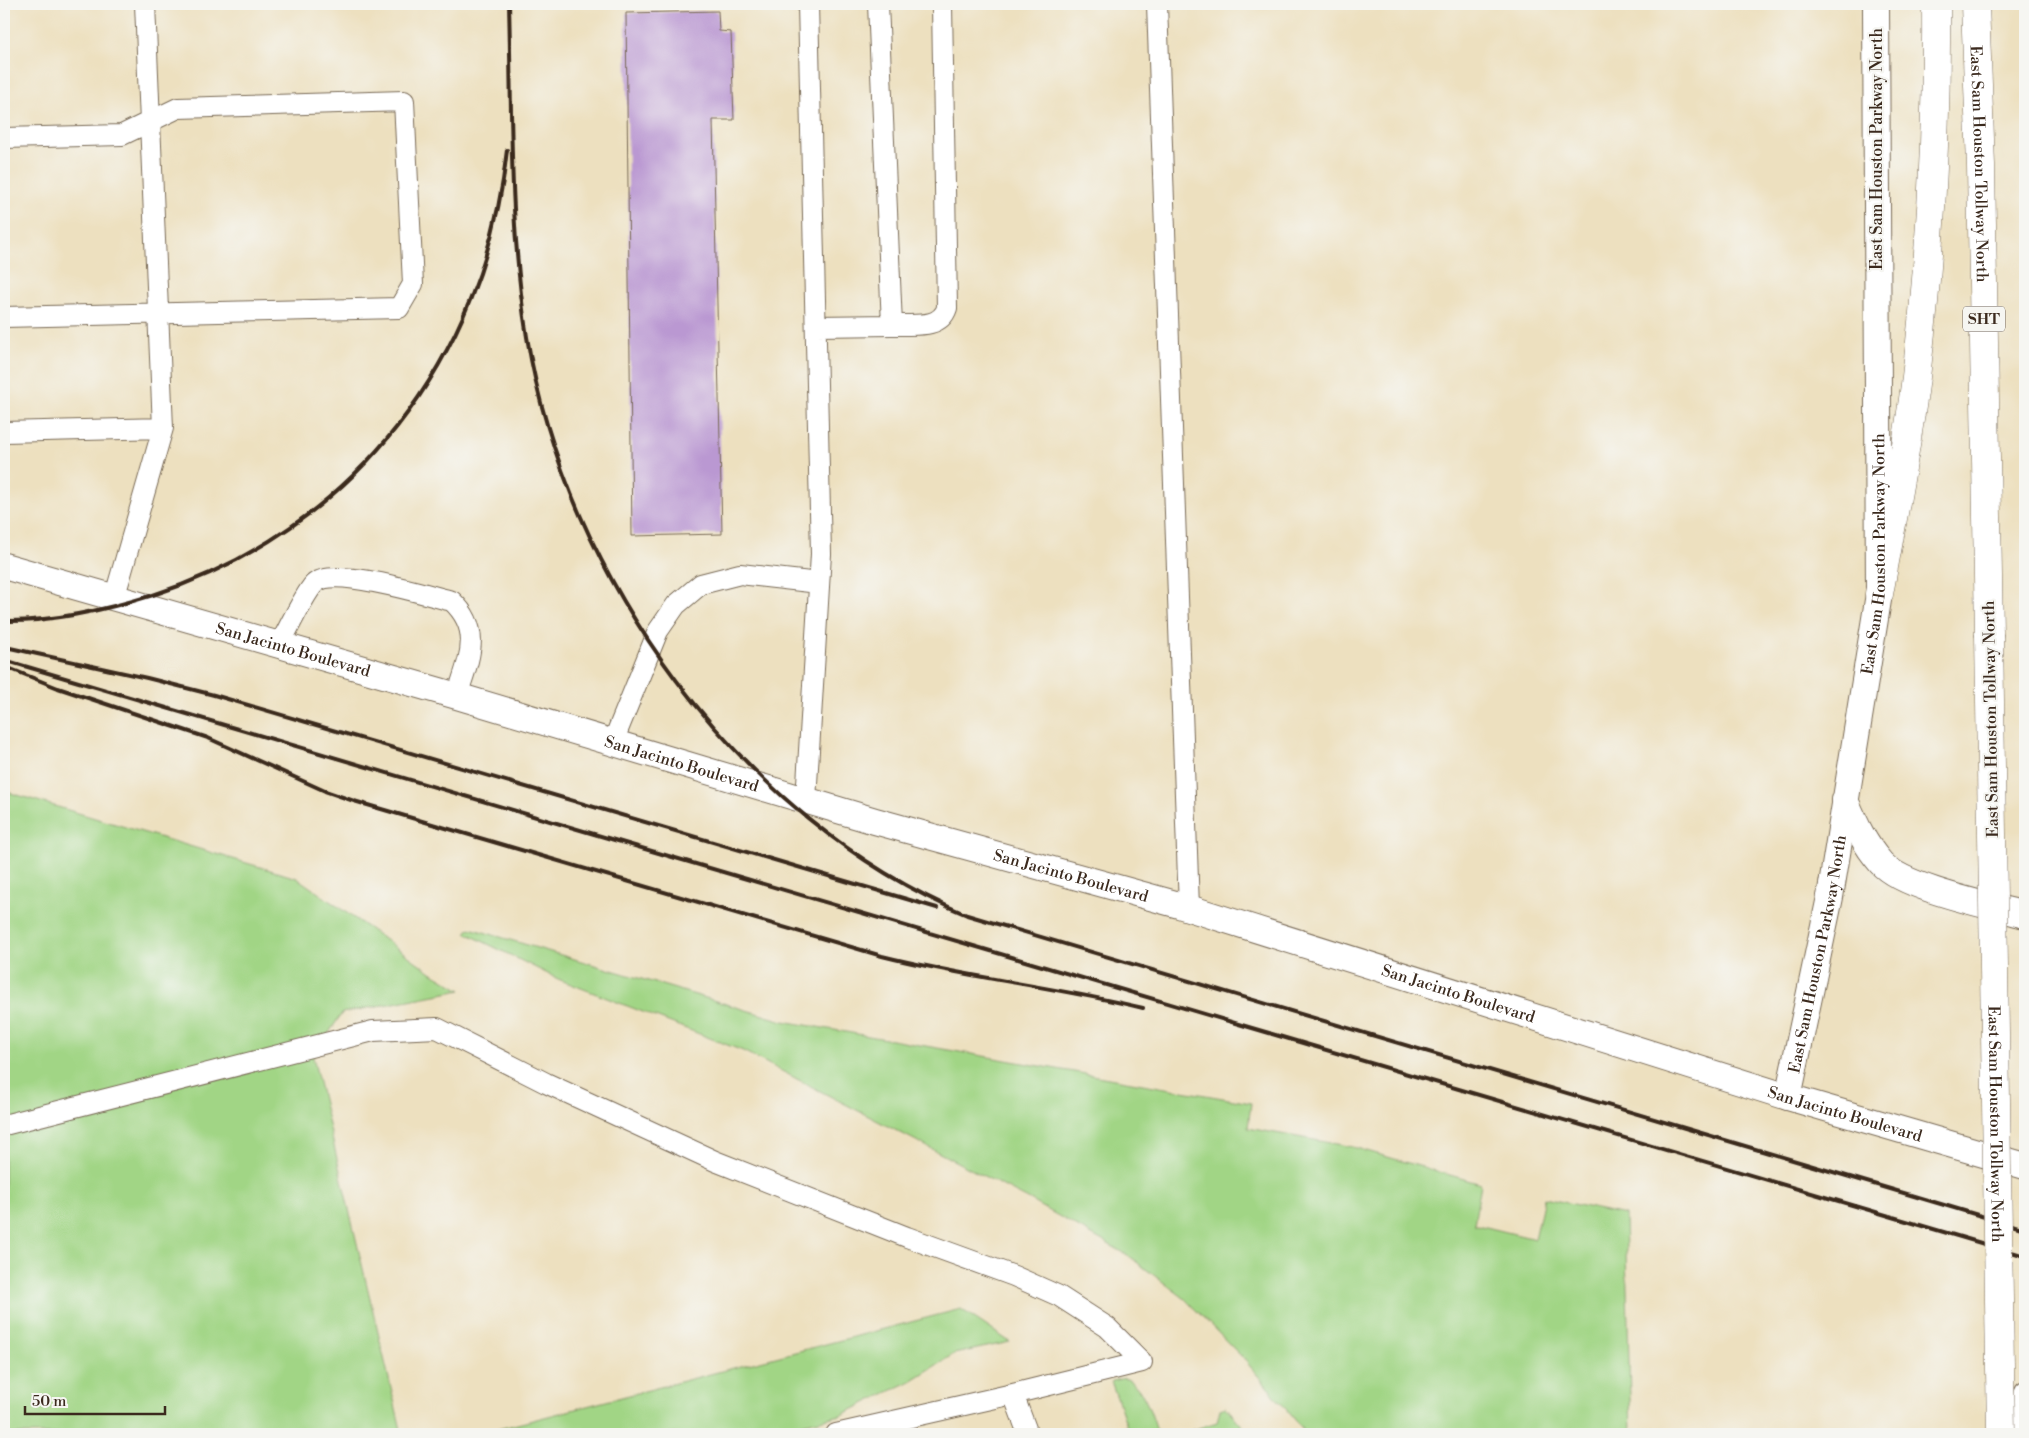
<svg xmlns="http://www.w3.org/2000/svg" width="2029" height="1438" viewBox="0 0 2029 1438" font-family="'Libre Bodoni',serif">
  <rect width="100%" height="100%" fill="#f6f6f2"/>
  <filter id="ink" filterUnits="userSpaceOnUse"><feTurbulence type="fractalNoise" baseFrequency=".02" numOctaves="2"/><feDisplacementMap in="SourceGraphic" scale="10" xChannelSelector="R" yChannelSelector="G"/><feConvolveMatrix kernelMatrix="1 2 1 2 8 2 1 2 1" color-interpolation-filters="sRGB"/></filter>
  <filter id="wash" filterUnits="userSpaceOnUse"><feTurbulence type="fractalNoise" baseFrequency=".0096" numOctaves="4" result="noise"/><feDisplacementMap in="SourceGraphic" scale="20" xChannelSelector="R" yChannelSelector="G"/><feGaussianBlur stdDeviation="1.12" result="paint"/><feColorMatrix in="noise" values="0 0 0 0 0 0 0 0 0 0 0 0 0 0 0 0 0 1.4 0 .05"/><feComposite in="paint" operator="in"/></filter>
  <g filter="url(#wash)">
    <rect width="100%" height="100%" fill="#ede0bf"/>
    <path fill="#a1d585" stroke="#6e8052" d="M4 791 297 878 434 974 461 990 342 1013 313 1057 402 1434H4Z
      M470 928 783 1021 1251 1103 1248 1128 1353 1147 1481 1184 1474 1224 1535 1239 1544 1198 1625 1215 1631 1434H1307L1243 1358 1184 1298 1126 1254 1030 1200 743 1051 558 979 466 933Z
      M961 1309 1010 1342 954 1354 911 1381 841 1415 759 1434H479Z
      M1125 1378C1145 1388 1151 1414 1158 1434H1107L1127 1426 1111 1381Z
      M1226 1407 1249 1434H1180L1217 1422 1220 1409Z"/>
    <g id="blocks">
      <path fill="#ba98d2" d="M718 11 719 31 731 32 734 120H713L722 534 632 536 626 13Z"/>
    </g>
  </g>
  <g filter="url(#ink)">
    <use href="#blocks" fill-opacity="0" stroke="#796a56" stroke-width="1"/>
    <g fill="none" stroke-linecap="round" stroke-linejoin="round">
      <defs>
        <path id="minor" d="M1157 4 1189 908
          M4 138 122 135 178 108 404 101 413 284 399 308 4 317
          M892 325C912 324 940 330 947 308L942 4
          M816 326 892 325 878 4
          M4 432 163 428
          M114 599 163 428 145 4
          M280 644C288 629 304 595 314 584 332 565 427 595 452 601 484 631 468 660 457 696
          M613 742 658 631 676 605 701 584 740 574 819 583
          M806 800 821 554 808 4
          M4 1125 373 1031 437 1028 546 1083 715 1161 907 1237 1014 1276 1059 1296 1107 1327 1142 1362 1013 1394 836 1434
          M1013 1394 1028 1434
          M2014 1434 2025 1391"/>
        <g id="major">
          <path id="s1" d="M4 566 457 696 875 821 1179 905 1788 1097 2025 1166"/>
          <path d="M1845 800C1855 823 1864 844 1881 863 1903 888 1991 906 2025 915"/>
          <path id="s2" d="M1788 1097 1830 897 1879 594 1876 4"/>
        </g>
        <g id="highway">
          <path id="s3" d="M1975 4 1981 166 1989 634"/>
          <path d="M1879 594C1892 522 1907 450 1916 377 1931 254 1937 129 1936 4"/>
        </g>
      </defs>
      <use href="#minor" stroke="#796a56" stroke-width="22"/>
      <use href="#major" stroke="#796a56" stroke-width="28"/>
      <use href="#highway" stroke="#796a56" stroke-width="29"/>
      <use href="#minor" stroke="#fff" stroke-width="20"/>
      <use href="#major" stroke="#fff" stroke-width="26"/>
      <use href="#highway" stroke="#fff" stroke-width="28"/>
      <path stroke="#3b2a1e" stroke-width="4" d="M509 4C512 114 509 227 527 337 566 578 740 819 967 915L2025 1229
        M4 621C54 622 105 610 153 595 354 530 485 359 507 150
        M10 648 147 678 214 695 937 908
        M4 660 2025 1256
        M6 667 58 688 208 738 325 791 354 801 882 956C969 978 1057 987 1143 1008"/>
      <defs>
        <g id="highway-bridge">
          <path id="s4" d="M1989 634 2001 1434"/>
        </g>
      </defs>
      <use href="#highway-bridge" stroke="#796a56" stroke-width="29" stroke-linecap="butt"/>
      <use href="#highway-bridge" stroke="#fff" stroke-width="28"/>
    </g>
  </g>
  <g text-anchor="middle" stroke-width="4.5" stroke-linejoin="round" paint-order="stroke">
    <rect fill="#f6f6f2" stroke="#73675e" stroke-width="1" x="1963" y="306.5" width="42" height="25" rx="4"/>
    <g font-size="15" font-weight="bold" fill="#3b2a1e">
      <text x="1984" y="324">SHT</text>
    </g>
    <g font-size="16" fill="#3b2a1e" stroke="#f6f6f2">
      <text transform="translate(1876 149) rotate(-90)" y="6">East Sam Houston Parkway North</text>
      <text dy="6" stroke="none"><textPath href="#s3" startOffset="160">East Sam Houston Tollway North</textPath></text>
      <text dy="6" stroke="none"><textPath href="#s2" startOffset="551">East Sam Houston Parkway North</textPath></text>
      <text dy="6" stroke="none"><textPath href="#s1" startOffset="301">San Jacinto Boulevard</textPath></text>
      <text transform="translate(1990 719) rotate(-91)" y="6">East Sam Houston Tollway North</text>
      <text dy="6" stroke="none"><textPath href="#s1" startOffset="706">San Jacinto Boulevard</textPath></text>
      <text dy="6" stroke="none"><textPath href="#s1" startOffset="1111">San Jacinto Boulevard</textPath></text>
      <text dy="6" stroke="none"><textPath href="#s2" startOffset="146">East Sam Houston Parkway North</textPath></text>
      <text dy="6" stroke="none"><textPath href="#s1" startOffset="1516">San Jacinto Boulevard</textPath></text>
      <text dy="6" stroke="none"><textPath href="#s1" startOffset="1921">San Jacinto Boulevard</textPath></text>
      <text dy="6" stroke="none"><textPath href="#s4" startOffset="490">East Sam Houston Tollway North</textPath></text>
    </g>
  </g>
  <rect width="2029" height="1438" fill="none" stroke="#f6f6f2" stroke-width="20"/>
  <path d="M25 1406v8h140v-8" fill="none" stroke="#3b2a1e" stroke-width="2.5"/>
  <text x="32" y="1406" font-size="15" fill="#3b2a1e" stroke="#f6f6f2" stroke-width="4" paint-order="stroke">50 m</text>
</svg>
